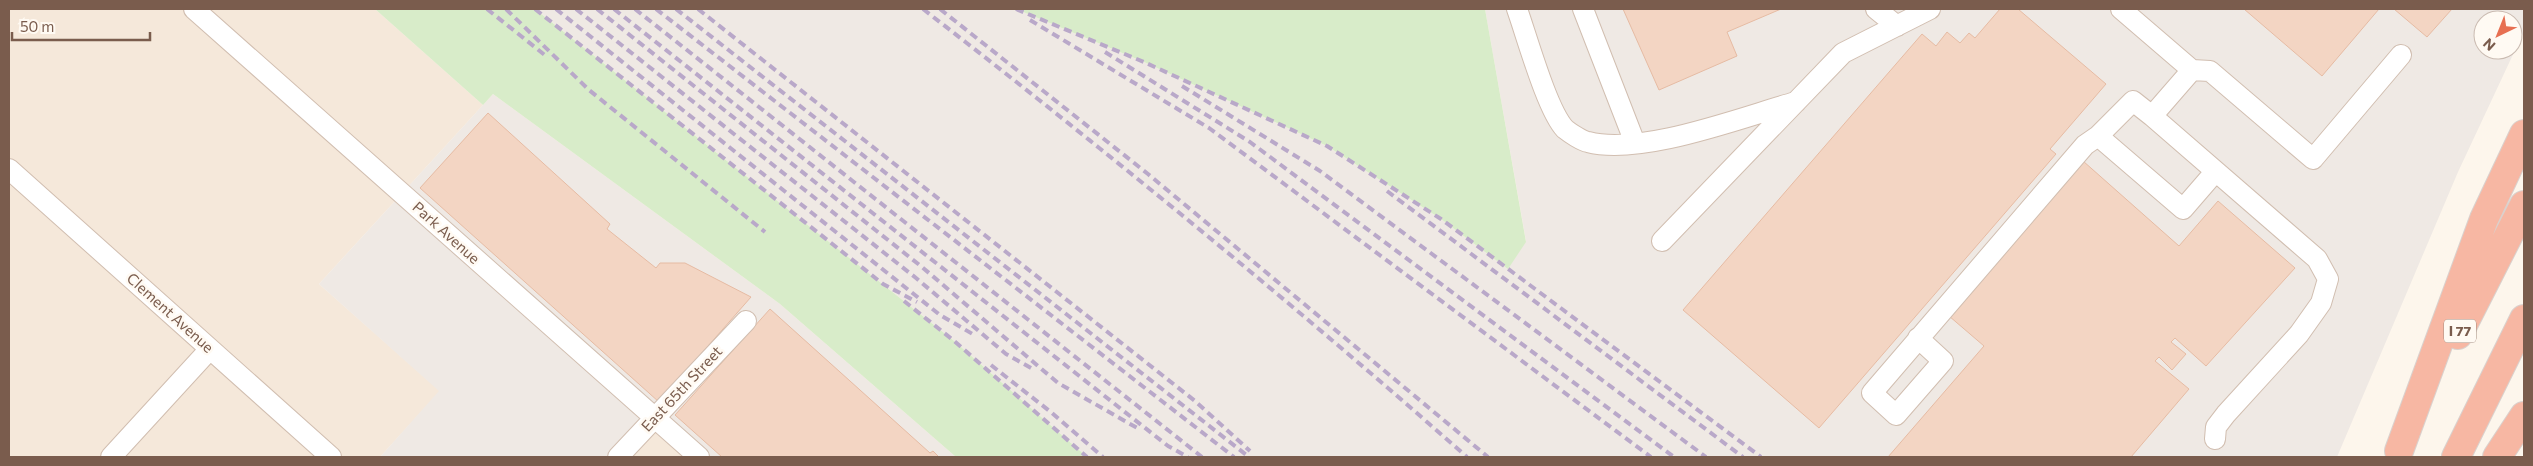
<svg xmlns="http://www.w3.org/2000/svg" width="2533" height="466" viewBox="0 0 2533 466" font-family="Commissioner,sans-serif">
  <rect width="100%" height="100%" fill="#fdf6ec"/>
  <path fill="#f5e8da" d="M9 9H375L483 105 319 284 440 391 380 457H9Z
    M654 419 699 457H618Z"/>
  <path fill="#efe9e4" fill-rule="evenodd" d="M535 9H1016L1144 62 1327 146 1441 219 1508 268 1526 241 1485 9H2524V31L2458 172 2337 457H1087L953 340ZM2483 20H2513V50H2483Z
    M493 94 780 304 956 457H699L654 419 618 457H380L439 391 319 284Z"/>
  <path fill="#d8ecc9" d="M375 9H535L953 340 1087 457H956L780 304 493 94 483 105Z
    M1016 9H1485L1526 242 1508 269 1441 219 1327 146 1144 62Z"/>
  <path fill="#f3d5c3" stroke="#e6bba3" d="M1623 9H1781L1727 32 1737 56 1659 90Z
    M2000 9H2018L2106 84 2050 149 2056 154 1819 428 1683 310 1922 34 1936 46 1947 32 1960 43 1969 33 1975 38Z
    M2244 9H2379L2322 76Z
    M2394 9H2452L2427 37Z
    M488 113 610 224 607 229 656 268 660 263H685L751 297 659 402 420 188Z
    M2083 161 2179 246 2218 201 2295 268 2206 366 2175 338 2171 342 2186 354 2172 370 2159 357 2155 361 2189 389 2131 457H1888L1984 346 1949 316Z
    M770 309 930 453 933 451 939 457H722L675 415Z"/>
  <g fill="none" stroke-linecap="round" stroke-linejoin="round">
    <defs>
      <path id="minor" d="M194 9 699 457
        M1517 9C1527 37 1547 110 1565 129 1570 133 1582 141 1588 142 1642 156 1742 117 1796 102
        M1583 9 1635 143
        M1876 9 1897 26
        M2121 9 2192 70 2210 71 2313 159 2401 55
        M2192 70 2152 116 2317 259 2328 279 2321 303 2299 334 2226 414 2216 427 2215 439
        M2152 116 2133 101 2098 136 2183 209 2215 172
        M9 169 331 457
        M1662 241 1843 53 1930 9
        M1918 338 1943 361 1896 415 1872 393 2085 145 2098 136
        M111 457 210 349
        M618 457 746 321"/>
      <path id="highway" d="M2458 335 2524 205
        M2399 451 2484 219 2524 134
        M2456 457 2524 319
        M2497 457 2524 416"/>
    </defs>
    <use href="#minor" stroke="#d1beb0" stroke-width="22"/>
    <use href="#highway" stroke="#dad1cd" stroke-width="30"/>
    <use href="#minor" stroke="#fff" stroke-width="20"/>
    <use href="#highway" stroke="#f7b7a3" stroke-width="28"/>
    <path stroke="#b9a8c9" stroke-width="4" stroke-dasharray="8 5" stroke-linecap="butt" d="M487 9 546 56
      M506 9 589 90 765 232
      M535 9 883 284 917 302
      M556 9 940 315 976 336
      M576 9 916 278 1006 354 1031 368
      M597 9 922 267 1058 383 1139 429
      M614 9 1168 446 1188 457
      M635 9 1202 457
      M656 9 1234 457
      M676 9 1249 457
      M698 9 1195 401 1250 451
      M923 9C1109 153 1291 302 1467 457
      M940 9 1148 174 1488 457
      M1016 9 1144 62 1327 146 1441 219 1761 457
      M1030 20 1209 128 1651 457
      M1105 52 1250 142 1674 457
      M1182 86 1320 171 1706 457
      M1387 191 1743 457
      M904 301 953 340 1087 457
      M991 365 1052 413 1103 457"/>
  </g>
  <g text-anchor="middle" stroke-width="5" stroke-linejoin="round" paint-order="stroke">
    <rect fill="#fffaf3" stroke="#a28b7f" stroke-width="1" x="2444" y="319.5" width="32" height="23" rx="4"/>
    <g font-size="14" font-weight="bold" fill="#7a5c4d">
      <text x="2460" y="336">I 77</text>
    </g>
    <g font-size="15" fill="#7a5c4d" stroke="#fffaf3">
      <text transform="translate(446 233) rotate(42)" y="5">Park Avenue</text>
      <text transform="translate(170 313) rotate(42)" y="5">Clement Avenue</text>
      <text transform="translate(682 389) rotate(-47)" y="5">East 65th Street</text>
    </g>
  </g>
  <rect width="2533" height="466" fill="none" stroke="#7a5c4d" stroke-width="20"/>
  <g transform="translate(2498 35) rotate(223)"><circle r="24" fill="#fffaf3" stroke="#cabbb1"/>
  <path d="M0-4L9 19L0 12L-9 19Z" fill="#e76f51"/>
  <text y="-8" font-size="14" font-weight="bold" text-anchor="middle" fill="#7a5c4d">N</text>
  </g>
  <path d="M12 32v8h138v-8" fill="none" stroke="#7a5c4d" stroke-width="2.5"/>
  <text x="20" y="32" font-size="15" fill="#7a5c4d" stroke="#fffaf3" stroke-width="4" paint-order="stroke">50 m</text>
</svg>
